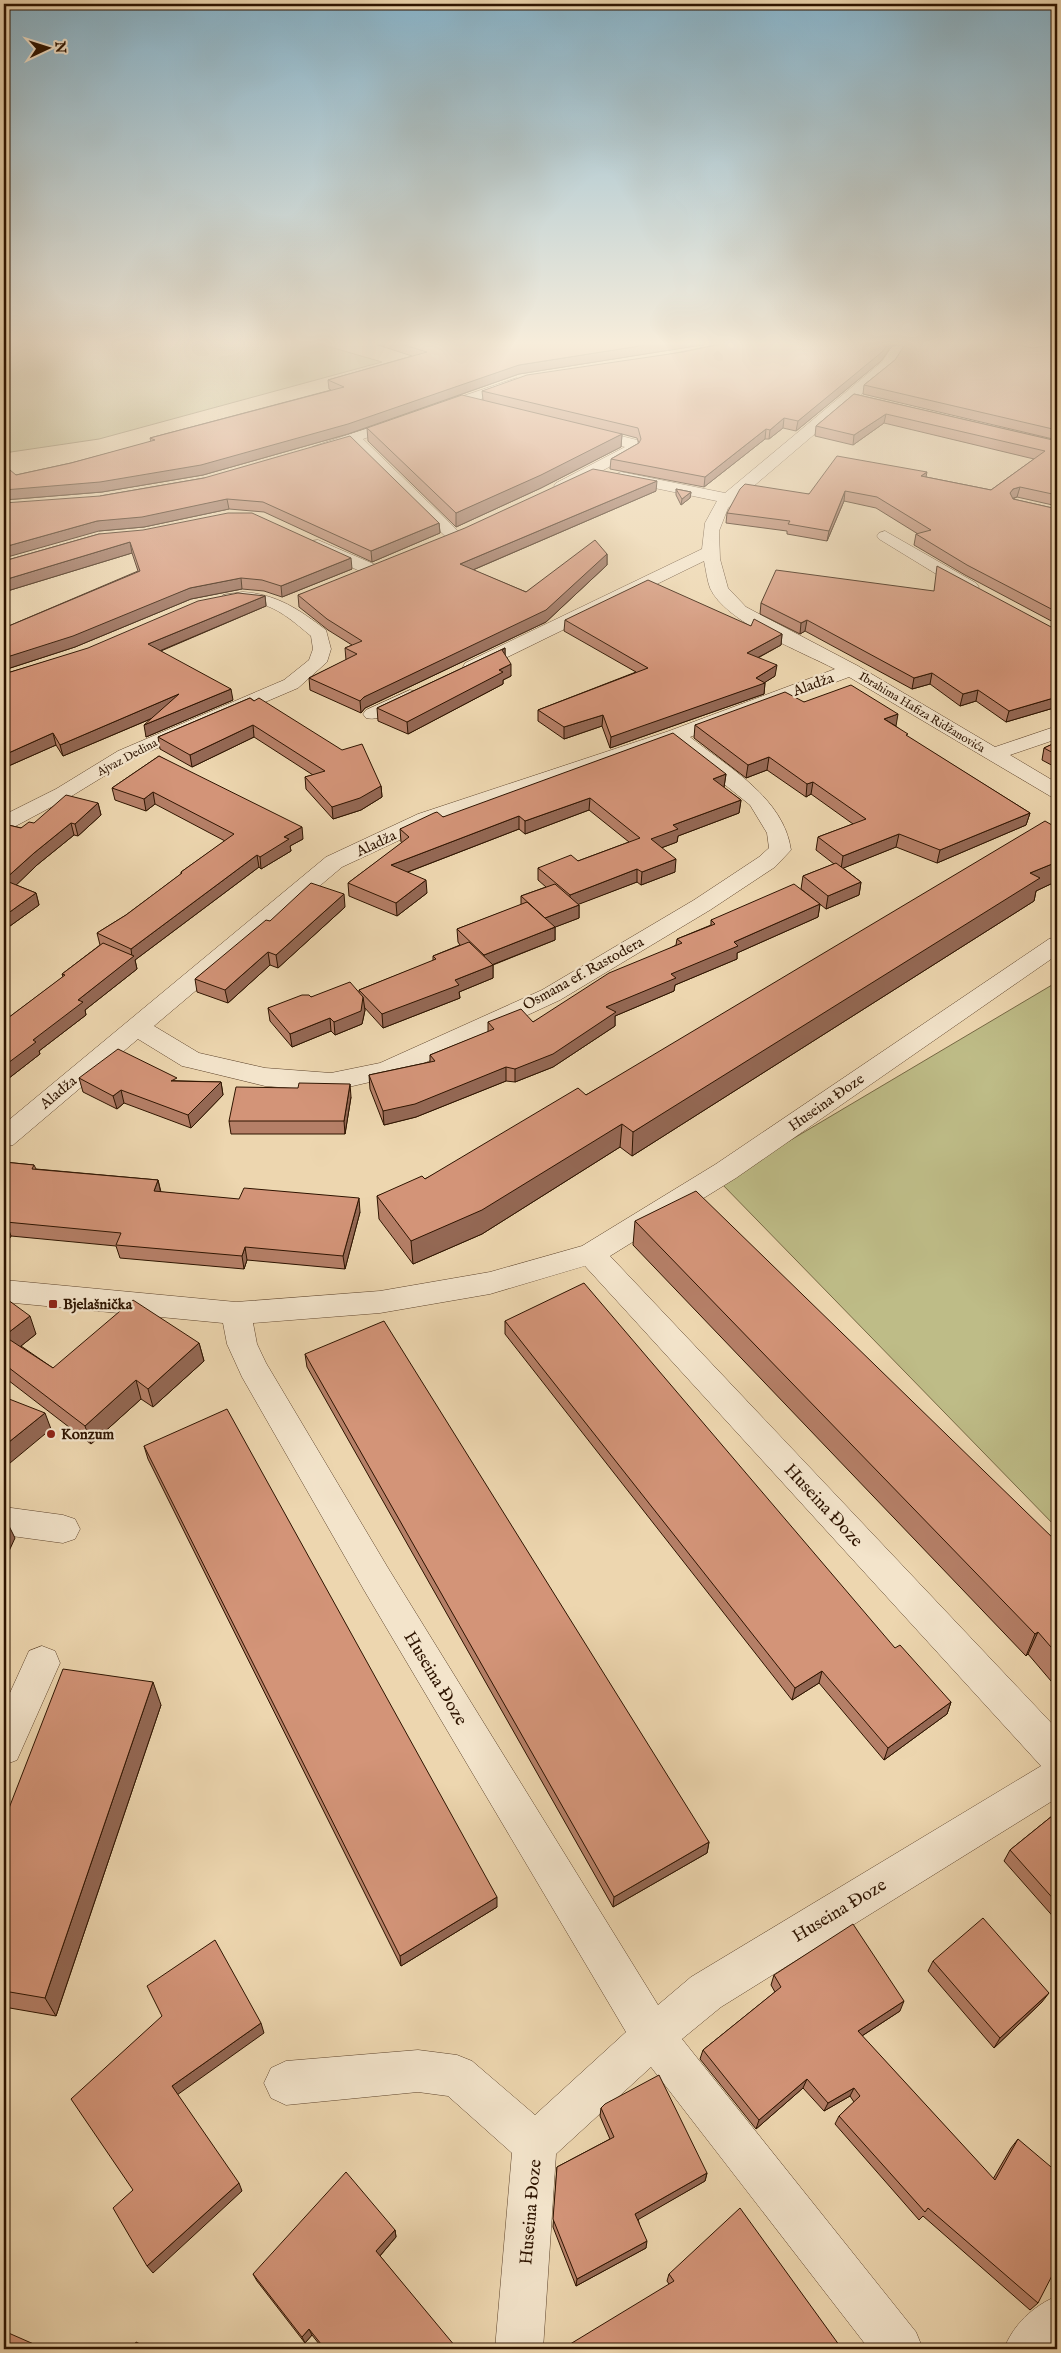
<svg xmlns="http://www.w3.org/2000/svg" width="1061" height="2353" viewBox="0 0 1061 2353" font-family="'IM FELL English',serif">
  <rect width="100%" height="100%" fill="#edd6af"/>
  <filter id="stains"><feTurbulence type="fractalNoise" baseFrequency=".004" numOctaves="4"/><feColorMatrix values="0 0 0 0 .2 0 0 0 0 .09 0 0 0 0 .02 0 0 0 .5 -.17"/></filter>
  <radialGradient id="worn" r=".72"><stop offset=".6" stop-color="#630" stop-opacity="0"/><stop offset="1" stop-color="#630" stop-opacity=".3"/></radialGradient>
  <path fill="#bebc87" stroke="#766844" d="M4 344H328L323 345 382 362 99 439 4 453Z
    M1057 982V1528L720 1182Z"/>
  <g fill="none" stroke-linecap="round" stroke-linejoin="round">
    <defs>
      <path id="minor" d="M898 344H913L901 354 892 368 728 508 719 531 720 559 728 588 746 607 858 666 995 747 1057 726V739L1010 755 1057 783V798L1050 796 849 677 690 737C728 767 784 798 791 850L775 867 710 910 560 1000 396 1076 331 1091 265 1086 191 1068 182 1066 138 1039 13 1145 4 1147V1124L326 857 418 814 669 731 835 669C802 652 725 622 710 588 707 580 706 570 704 561L479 671H465L463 667 465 663 702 549 705 523 717 501 616 480 613 477 616 474 621 472 725 493 882 362 891 348ZM673 743 750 805 767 833 769 848 759 857 694 900 542 990 380 1063 331 1073 265 1068 199 1053 154 1026 342 867 434 824Z
        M517 378 524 382 522 385 363 439 459 532 461 535 459 538H447L350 444 317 455 309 450 312 447Z
        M585 427 637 440 639 449 637 452 568 489H556L554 486 556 483 625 447 580 434 578 431Z
        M885 531 976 583 979 587 976 591H964L879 539 877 536 879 533Z
        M318 540 376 565 379 569 376 573H364L312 549 310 545 312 541Z
        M243 592C277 594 300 610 326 630L331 649 327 662 298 688 132 759 70 797 12 828 4 829V815L56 789 118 751 284 680 309 660 313 649 311 636C295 623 276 605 254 603 243 602 233 605 223 603L220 599 223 595Z
        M410 690 417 692 420 696 417 700C402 707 382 722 366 718L363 714 366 710Z
        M1057 937V955L736 1178 610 1256 1057 1729V1798L721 2007 682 2039 916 2332 923 2349H869L651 2067 556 2154 543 2349H495L512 2153 448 2096 418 2092 286 2105 271 2098 264 2083 271 2068 286 2061 418 2050 457 2055 472 2061 535 2115 626 2032 364 1590 242 1377 227 1344 223 1323 4 1302V1280L236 1302 380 1291 490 1272 582 1246 716 1164 1049 939ZM585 1266 1041 1766 691 1977 658 2005 388 1568 266 1363 257 1344 253 1323 380 1313 490 1294Z
        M4 1507 63 1515 75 1519 80 1529 75 1539 63 1543 4 1535Z
        M42 1646 55 1651 60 1663 17 1760 4 1765V1706L29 1651Z
        M1057 2296V2349H1004C1013 2325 1033 2306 1057 2296Z"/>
    </defs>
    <use href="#minor" stroke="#5e442c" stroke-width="1"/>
    <use href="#minor" fill="#f3e4cb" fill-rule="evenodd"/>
  </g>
  <path fill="#b57f67" stroke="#2e1400" d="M375 344H708L519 374 394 418 483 400 482 391 721 344H905L892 346 881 361 796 431 783 428 769 439H765L704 487 610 469 611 459 639 443 637 438 622 434 621 447 541 488 456 527 368 441 367 428 348 434 203 475 102 492 4 500V501V472L16 475 71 463 151 442 150 438 331 390 329 389 328 380 412 356Z
    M1057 344V440L863 394 864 385 895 360 1033 348Z
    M854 394 1057 441V506L1017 497 1013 499 1057 509V624L965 575 914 545 916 534H918L876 508 844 501 827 541 787 534V531L726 523 727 513 809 494 926 477 991 490 1034 459 884 423 853 445 815 436 816 426Z
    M204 478 439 523 440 533 372 562 264 512 229 509 144 527 99 531 100 496Z
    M676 489 691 492 690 498 681 505 676 495Z
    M656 491 473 570 526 592 607 554V565L546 622 365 708 361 713 310 690 309 678 346 660 345 648 352 645 328 630 299 607 298 595Z
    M99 534 352 569 282 597 264 591 242 589 191 599 75 647 4 670V628L138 571 132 553 4 592V561Z
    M265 596 266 606 161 651 233 700 146 737 153 718 63 756 56 745 4 768V674Z
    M761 603 1057 628V707L1006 722 976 701 960 706 930 684 912 689 805 631 800 634 760 614Z
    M565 620 751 626 782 634 781 645 758 658 775 676 765 682 764 694 610 748 602 726 564 739 538 721V710L636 672 564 631Z
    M505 648V655L511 676 503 680V684L408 734 378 721 377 708Z
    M250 698 381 786 382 797 361 810 333 819 306 789 305 777 313 775 254 737 192 767 160 749 158 737Z
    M804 702 896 726 908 737 1030 813 1026 825 937 863 896 847 843 868 861 882 859 895 826 909 801 889 803 876 834 864 816 850 818 837 853 824 811 794 806 797 767 770 746 778 694 738 695 725Z
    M1057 742V768L1042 760 1044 748Z
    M159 756 303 839 290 846 291 851 261 869 259 867 135 960 137 969 85 1010 86 1015 39 1051 40 1054 4 1082V1021L63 977 62 974 100 945 97 933 126 915 181 874V872L225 841 155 804 146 811 115 800 112 788Z
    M726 774 724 787H723L741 800 739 813 678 836 677 842 661 848 675 872 641 885 637 882 578 904 579 905V918L555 927V940L493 965V978L459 992 460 998 383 1028 364 1007 365 1010 362 1024 335 1035 331 1031 292 1047 270 1021 268 1008 311 997 359 993V990L433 961V956L460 945 458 942 457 929 521 905V896L546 887 538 880V868L578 861 629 842 589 810 525 834 519 829 408 872 427 893 397 916 349 896 348 883 402 843 401 842 400 829 443 817Z
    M98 803 101 815 78 836 74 835 37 865 16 885 36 893 39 905 10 926 4 924V824L21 828Z
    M1057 828V881L1036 891 1034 901 632 1156 620 1147 482 1234 413 1264 379 1219 377 1196 425 1179 586 1095Z
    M820 904 818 917 737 953V959L675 985 674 991 615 1016V1026L553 1067 515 1082 506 1081 416 1117 384 1125 370 1089 369 1075 430 1062V1055L488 1032V1022H533L676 945 677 939 711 925V920Z
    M345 907 278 968 270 965 228 1003 197 992 195 979 270 921Z
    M79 1078 221 1082 223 1095 191 1128 124 1103 117 1109 83 1092Z
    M351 1097 345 1134H231L229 1121Z
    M4 1162 34 1165 36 1169 158 1180 161 1192 360 1212 345 1269 247 1260 244 1269 120 1258 116 1246 11 1236 8 1241H4Z
    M635 1221 1057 1542V1688L1028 1654 1026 1656 633 1245Z
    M4 1297 36 1334 21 1346 53 1368 199 1343 204 1361 153 1407 141 1399 91 1444 4 1377Z
    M505 1321 895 1648 951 1702 947 1714 884 1760 819 1683 792 1700 505 1334Z
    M305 1354 709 1842 707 1853 613 1907 307 1367Z
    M144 1446 497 1907 401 1966 148 1459Z
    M161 1705 56 2016 4 2007V1821Z
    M1057 1812V1921L1004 1861 1010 1850Z
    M933 1961 1042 2002 994 2048 928 1971Z
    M774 1975 900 2011 862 2036 993 2179 1011 2148 1018 2139 1038 2303 1030 2310 923 2216 919 2220 835 2124 839 2116 854 2102 850 2096 824 2111 803 2088 756 2129 700 2059 703 2050 775 1992 771 1985Z
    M601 2108 707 2173 705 2181 638 2219 646 2248 576 2286 553 2227 557 2167 610 2139 600 2116Z
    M395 2230 396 2237 380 2256 456 2349H323L312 2335 305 2343 257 2281 253 2274Z
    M669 2274 842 2349 669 2284 667 2281Z"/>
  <path fill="#946854" stroke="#2e1400" d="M652 344H708L519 374 348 434 203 475 102 492 4 500V501V490L519 365Z
    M888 344H905L892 346 881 361 796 431 798 421Z
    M1031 344H1045L1031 345Z
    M886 414 884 423 853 445 854 435Z
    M784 418 783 428 769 439 770 430Z
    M766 429 765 439 704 487 705 477Z
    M622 434 621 447 541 488 456 527V513Z
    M927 472 925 482 921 476Z
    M657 481 656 491 461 575 460 564Z
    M1020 487 1017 497 1010 499V493L1013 489Z
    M845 491 844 501 827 541 829 531Z
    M691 492 690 498 681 505 682 499Z
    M227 499 229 509 144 527 99 531 4 558V547L97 521Z
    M439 523 440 533 372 562 371 551Z
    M130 542 132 553 4 592V580Z
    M607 554V565L546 622 365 708 361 713 360 701 364 697Z
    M351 558 352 569 282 597 281 586Z
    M241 578 242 589 191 599 75 647 4 670V658L190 588Z
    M265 596 266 606 150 655 148 644Z
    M807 620 805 631 800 634 801 623Z
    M782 634 781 645 746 664 747 653Z
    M505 648V659L502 650Z
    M511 664V676L503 680V684L408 734 407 722 499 670Z
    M777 665 775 676 764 683H765L764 694 610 748 611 737 756 678Z
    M932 673 930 684 912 689 914 678Z
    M231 689 233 700 146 737 144 725Z
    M978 690 976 701 960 706 963 694Z
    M179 694 181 706 63 756 60 745Z
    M1057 697V707L1006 722 1009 711Z
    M898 714 896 726 884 719Z
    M603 715 602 726 564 739V727Z
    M253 725 254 737 192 767 190 755Z
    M53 733 56 745 4 768V755Z
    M769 757 767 770 746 778 748 765Z
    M726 774 724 787 712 792 713 779Z
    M813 782 811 794 806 797 807 784Z
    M381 786 382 797 361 810 333 819 332 807Z
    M153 792 155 804 146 811 144 799Z
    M590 798 589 810 525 834V821Z
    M741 800 739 813 678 836 677 842 650 852 651 839 673 825Z
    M98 803 101 815 78 836 75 824Z
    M1030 813 1026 825 937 863 940 850Z
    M519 816V829L392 878 391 865Z
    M71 823 74 835 37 865 8 893 4 880 34 853Z
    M302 827 303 839 290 846 291 851 261 869 260 857 284 837Z
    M899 834 896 847 841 869 843 856Z
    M257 855 259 867 135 960 137 969 85 1010 86 1015 39 1051 40 1054 4 1082V1066L78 1000 132 957 131 949Z
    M676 859 675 872 641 885 642 872Z
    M1057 862V881L1036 891 1034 901 632 1156 633 1132 1030 873Z
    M637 869V882L569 908 570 895Z
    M426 880 427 893 397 916 396 903Z
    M861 882 859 895 826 909 828 896Z
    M36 893 39 905 10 926 7 914Z
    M344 894 345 907 278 968 276 955Z
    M820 904 818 917 737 953V959L675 985 674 991 615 1016V1026L553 1067 515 1082V1069L606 1007 734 942Z
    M579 905V918L545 931V918Z
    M555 927V940L484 968V955Z
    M268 952 270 965 228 1003 225 990Z
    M493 965V978L459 992 460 998 383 1028 382 1014 455 980Z
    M363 997 365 1010 362 1024 335 1035 334 1022Z
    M330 1018 331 1031 292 1047 290 1034Z
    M506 1067V1081L416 1117 384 1125 383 1111Z
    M221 1082 223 1095 191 1128 188 1115Z
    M350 1084 351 1097 345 1134 344 1121Z
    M121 1090 124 1103 117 1109 113 1096Z
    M622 1124 620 1147 482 1234 413 1264 411 1241Z
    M158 1180 161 1194 154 1191Z
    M359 1198 360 1212 345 1269 343 1256Z
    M6 1222 11 1236 8 1241 4 1228Z
    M245 1247 247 1260 244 1269 242 1256Z
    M30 1316 36 1334 11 1354 4 1336Z
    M199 1343 204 1361 153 1407 148 1389Z
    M136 1380 141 1399 91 1444 85 1426Z
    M45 1413 51 1429 4 1468V1446Z
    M9 1526 15 1538 4 1562V1537Z
    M1038 1632 1028 1654 1026 1656 1035 1634Z
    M822 1671 819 1683 792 1700 795 1688Z
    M153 1682 161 1705 56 2016 45 1998Z
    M951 1702 947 1714 884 1760 888 1748Z
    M709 1842 707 1853 613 1907 614 1897Z
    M497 1897V1907L401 1966 400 1956Z
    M1049 1993 1042 2002 994 2048 1000 2038Z
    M904 2001 900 2011 854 2041 858 2031Z
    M261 2023 264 2033 177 2095 172 2086Z
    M807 2079 803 2088 756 2129 759 2120Z
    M854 2088 850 2096 824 2111 828 2103Z
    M707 2173 705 2181 634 2222 635 2214Z
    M239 2183 242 2191 153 2273 147 2266Z
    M395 2230 396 2237 378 2258 376 2251Z
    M647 2241 646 2248 576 2286 577 2279Z
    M309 2329 312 2335 305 2343 302 2337Z"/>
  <path fill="#d39478" stroke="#2e1400" d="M401 344H652L519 365 348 424 201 465 100 482 4 490V472L10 470 16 475 71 463 155 440 150 438 344 387 328 380 427 352Z
    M721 344H888L882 352 798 421 784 418 770 430 766 429 705 477 611 459 639 443 641 439 638 428 482 391 527 375 683 352Z
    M907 344H1014L1033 348 1057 344V430L864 385 895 360 904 346Z
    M854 394 1057 441V495L1020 487 1013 489 1010 493 1013 499 1057 509V612L967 565 916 534 931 530 877 497 845 491 829 531 788 524 790 521 727 513 740 489 745 484 809 494 837 456 927 472 921 476 991 490 1045 451 886 414 854 435 816 426Z
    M462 395 622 434 541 475 456 513 367 428Z
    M350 436 439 523 371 551 263 502 227 499 142 517 97 521 4 547V503L100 496 204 478Z
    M593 469 657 481 460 564 526 592 595 540 607 554 546 610 364 697 360 701 309 678 357 654 345 648 362 641 327 619 298 595 465 528Z
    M676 489 691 492 682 499Z
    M228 513H252L351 558 281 586 262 580 241 578 190 588 73 636 4 658V628L140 571 130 542 4 580V561L99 534 143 530Z
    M937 566 1053 628H1057V697L1009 711 978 690 963 694 932 673 914 678 807 620 801 623 761 603 776 570 934 591Z
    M648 580 751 626 754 619 782 634 747 653 777 665 756 678 765 683 611 737 603 715 564 727 538 710 648 668 565 620Z
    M238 593 265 596 148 644 231 689 144 725 179 694 60 745 53 733 4 755V674L88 648 198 601Z
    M505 648 502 650 511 664 499 670 503 672 407 722 377 708Z
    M851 685 898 714 884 719 908 734 906 735 1030 813 940 850 899 834 843 856 818 837 866 819 813 782 807 784 769 757 748 765 695 725 785 692 804 702Z
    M250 698 254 701 259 698 342 750 362 744 381 786 360 798 332 807 305 777 325 771 253 725 190 755 158 737Z
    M673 733 726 774 713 779 741 800 673 825 678 829 651 839 676 859 642 872 637 869 570 895 538 868 571 855 578 861 640 838 590 798 525 821 519 816 391 865 426 880 396 903 348 883 409 837 400 829 434 813 437 812 443 817Z
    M1057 742V755L1044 748Z
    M159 756 302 827 284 837 289 839 260 857 257 855 131 949 97 933 126 915 182 873 181 872 234 834 153 792 144 799 112 788Z
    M66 795 98 803 75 824 71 823 34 853 4 880 36 893 7 914 4 912V824L21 828 29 822 34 823Z
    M1045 821 1057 828V862L1030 873 1040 878 633 1132 622 1124 482 1210 411 1241 377 1196 422 1176 425 1179 578 1088 586 1095Z
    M836 863 861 882 828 896 803 876Z
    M311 883 344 894 276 955 268 952 225 990 195 979 266 920 270 921Z
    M555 884 579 905 545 918 521 896Z
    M794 884 820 904 734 942 738 946 671 974 676 978 606 1007 616 1012 553 1054 515 1069 506 1067 415 1104 383 1111 369 1075 435 1061 430 1055 494 1029 488 1022 521 1009 533 1022 609 973 682 943 677 939 715 924 711 920Z
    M527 902 555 927 484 955 457 929Z
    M469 942 493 965 455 980 459 985 382 1014 359 990 436 959 433 956Z
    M103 943 134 956 78 1000 83 1002 33 1040 36 1042 4 1066V1021L65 975 62 974Z
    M350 982 363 997 361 1011 334 1022 330 1018 290 1034 268 1008 302 995H309L311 997Z
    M118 1049 177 1078 171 1081 221 1082 188 1115 121 1090 113 1096 79 1078Z
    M299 1083 350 1084 344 1121H229L236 1087 298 1088Z
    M4 1162 34 1165 32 1169 158 1180 154 1191 239 1199 244 1188 359 1198 343 1256 245 1247 242 1256 116 1245 121 1233 6 1222 4 1227Z
    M696 1191 1057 1542V1654L1038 1632 1035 1634 635 1221Z
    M584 1283 895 1648 900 1645 951 1702 888 1748 822 1671 795 1688 505 1321Z
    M4 1297 30 1316 4 1336 53 1368 133 1300 199 1343 148 1389 136 1380 85 1426 4 1364Z
    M384 1321 709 1842 614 1897 305 1354Z
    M4 1397 45 1413 4 1446Z
    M227 1409 497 1897 400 1956 144 1446Z
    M4 1525 9 1526 4 1537Z
    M63 1669 153 1682 45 1998 4 1991V1821Z
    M1057 1812V1903L1010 1850Z
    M983 1918 1049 1993 1000 2038 933 1961Z
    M853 1924 904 2001 858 2031 995 2180 1018 2139 1057 2172V2266L1038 2303 928 2208 925 2212 839 2116 860 2096 854 2088 828 2103 807 2079 759 2120 703 2050 781 1987 774 1975Z
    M215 1940 261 2023 172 2086 239 2183 147 2266 113 2208 133 2190 71 2099 162 2016 147 1986Z
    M659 2075 707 2173 635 2214 647 2241 577 2279 553 2219 557 2167 614 2137 601 2108 605 2104Z
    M346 2172 395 2230 376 2251 455 2346 453 2349H325L309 2329 302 2337 253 2274Z
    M740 2208 842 2349H562L674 2281 669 2274Z
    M4 2331 45 2349H4Z
    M136 2342 150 2349H133Z"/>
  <linearGradient id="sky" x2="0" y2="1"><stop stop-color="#88b6ce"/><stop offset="0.51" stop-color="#f7eddb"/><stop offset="1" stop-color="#f7eddb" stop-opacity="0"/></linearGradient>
  <rect width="1061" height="673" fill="url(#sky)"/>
  <g fill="#8f2418" stroke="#f3e4cb" stroke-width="2">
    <rect x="48" y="1299" width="10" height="10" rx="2.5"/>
    <circle cx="51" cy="1434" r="5"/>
  </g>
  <g text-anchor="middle" stroke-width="4.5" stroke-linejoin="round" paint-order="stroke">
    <g font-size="12" fill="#2e1400" stroke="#f3e4cb">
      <text transform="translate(922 712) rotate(31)" y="4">Ibrahima Hafiza Ridžanovića</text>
      <text transform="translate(127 757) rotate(-28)" y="4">Ajvaz Dedina</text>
    </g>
    <g font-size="15" fill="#2e1400" stroke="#f3e4cb">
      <text transform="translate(813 684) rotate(-20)" y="5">Aladža</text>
      <text transform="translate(376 843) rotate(-25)" y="5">Aladža</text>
      <text transform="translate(583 973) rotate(-29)" y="5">Osmana ef. Rastodera</text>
      <text transform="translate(58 1092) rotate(-40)" y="5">Aladža</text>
      <text transform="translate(826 1102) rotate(-35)" y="5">Huseina Đoze</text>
    </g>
    <g font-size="15" font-weight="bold" fill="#2e1400" stroke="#f3e4cb" text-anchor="start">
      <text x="63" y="1309">Bjelašnička</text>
      <text x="61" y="1439">Konzum</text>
    </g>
    <g font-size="18" fill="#2e1400" stroke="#f3e4cb">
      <text transform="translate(824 1505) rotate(47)" y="6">Huseina Đoze</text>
      <text transform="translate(436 1678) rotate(59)" y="6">Huseina Đoze</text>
      <text transform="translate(839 1910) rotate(-31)" y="6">Huseina Đoze</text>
      <text transform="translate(530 2212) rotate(-85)" y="6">Huseina Đoze</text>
    </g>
  </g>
  <rect width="1061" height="2353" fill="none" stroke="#edd6af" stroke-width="20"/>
  <rect x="5" y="5" width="1051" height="2343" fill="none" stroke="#2e1400" stroke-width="2.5"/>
  <rect x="10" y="10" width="1041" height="2333" fill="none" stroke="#2e1400"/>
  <g transform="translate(48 48) rotate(86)" stroke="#f3e4cb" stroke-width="4" paint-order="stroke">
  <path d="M0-4L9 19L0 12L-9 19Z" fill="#2e1400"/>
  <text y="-8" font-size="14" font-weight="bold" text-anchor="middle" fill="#2e1400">N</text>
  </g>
  <rect width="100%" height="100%" filter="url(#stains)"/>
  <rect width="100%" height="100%" fill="url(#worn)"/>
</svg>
